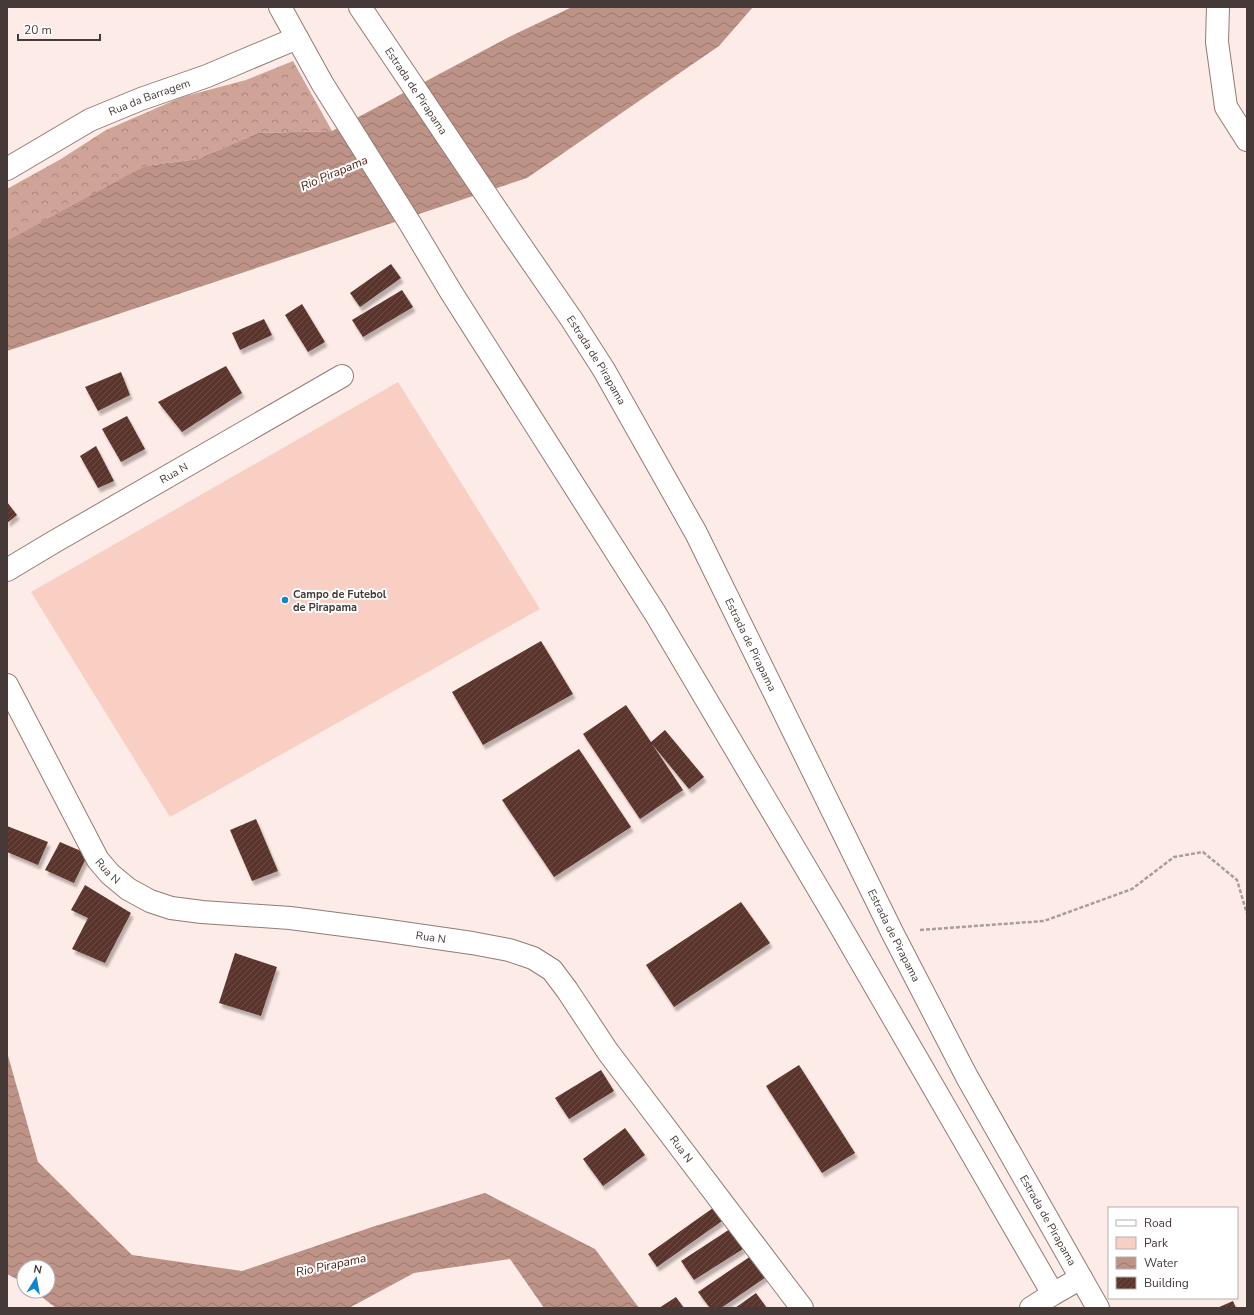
<svg xmlns="http://www.w3.org/2000/svg" width="1254" height="1315" viewBox="0 0 1254 1315" font-family="'Nunito Sans',sans-serif">
  <defs>
    <pattern id="forest-crowns" width="20" height="18" patternUnits="userSpaceOnUse"><rect width="20" height="18" fill="#cfa397"/><path d="M2 6a3 3 0 1 1 6 0M12 15a3 3 0 1 1 6 0" fill="none" stroke="#aa867c"/></pattern>
    <pattern id="water-waves" width="16" height="10" patternUnits="userSpaceOnUse"><rect width="16" height="10" fill="#bd9287"/><path d="M0 5q4-4 8 0t8 0" fill="none" stroke="#9b786f"/></pattern>
    <pattern id="building-hatch" width="6" height="6" patternUnits="userSpaceOnUse"><rect width="6" height="6" fill="#5a362d"/><path d="M-1 1l2-2M0 6l6-6M5 7l2-2" fill="none" stroke="#6a4b44"/></pattern>
    <filter id="shadow"><feDropShadow dx="2.5" dy="4.5" stdDeviation="1" flood-color="#0004"/></filter>
  </defs>
  <rect width="100%" height="100%" fill="#fcebe6"/>
  <path fill="url(#forest-crowns)" d="M293 61 332 131 258 133 198 159 145 166 7 246V189L61 159 106 130 182 97 246 80Z"/>
  <path fill="#f9cfc4" d="M398 382 540 609 170 817 31 592Z"/>
  <path fill="url(#water-waves)" d="M572 7H753L719 46 527 178 7 351V241L145 166 198 159 258 133 332 131 513 35Z
    M7 1052 38 1162 132 1255 242 1271 375 1226 485 1193 595 1249 639 1308H544L510 1259 414 1273 349 1308H56L34 1291H48V1267H24V1283L7 1274Z"/>
  <path fill="url(#building-hatch)" filter="url(#shadow)" d="M391 264 401 278 360 307 350 293Z
    M402 290 413 307 363 337 352 320Z
    M302 304 325 342 308 352 285 315Z
    M264 319 272 335 240 350 232 333Z
    M226 366 242 393 182 432 158 402Z
    M121 372 130 395 98 411 85 387Z
    M127 416 145 449 121 462 102 429Z
    M96 446 114 481 98 488 80 456Z
    M7 502 17 515 7 523Z
    M541 641 573 694 483 745 452 692Z
    M626 705 651 742 665 730 704 777 689 789 652 744 683 790 640 819 583 734Z
    M579 749 631 827 554 877 502 800Z
    M256 819 278 871 252 881 230 830Z
    M7 826 48 842 38 865 7 852Z
    M60 842 88 854 74 883 45 870Z
    M85 885 131 913 105 963 72 949 88 918 71 910Z
    M741 902 770 943 674 1007 646 965Z
    M235 953 277 967 261 1016 219 1003Z
    M799 1065 855 1153 822 1173 766 1086Z
    M601 1070 614 1091 569 1119 555 1098Z
    M625 1128 645 1155 603 1186 583 1159Z
    M713 1208 722 1221 657 1267 648 1254Z
    M730 1229 743 1249 694 1280 681 1261Z
    M751 1256 766 1277 721 1308H710L698 1292Z
    M756 1293 767 1308H735Z
    M676 1297 684 1308H659Z
    M1233 1301 1236 1308H1217Z"/>
  <g fill="none" stroke-linecap="round" stroke-linejoin="round">
    <defs>
      <g id="minor">
        <path d="M280 7 322 83 411 225 451 292 655 613 835 917 1053 1294"/>
        <path id="s1" d="M360 7 512 233 572 320 604 370 696 533 892 932 967 1077 1098 1308"/>
        <path d="M1218 7 1217 42 1226 107 1247 140"/>
        <path id="s2" d="M7 169 90 120 141 99 207 76 297 38"/>
        <path id="s3" d="M7 570 52 543 342 376"/>
        <path id="s4" d="M7 685 98 860 110 874 128 889 150 901 171 908 202 912 290 918 375 929 472 943 509 950 533 958 552 970 567 990 608 1052 802 1308"/>
        <path d="M1031 1308 1053 1294 1081 1278"/>
      </g>
    </defs>
    <use href="#minor" stroke="#947a74" stroke-width="24"/>
    <path stroke="#ab9c98" stroke-width="2.5" stroke-dasharray="4 2" stroke-linecap="butt" d="M920 930 1044 921 1132 889 1174 857 1203 852 1237 880 1247 914"/>
    <use href="#minor" stroke="#fff" stroke-width="22"/>
  </g>
  <circle fill="#0f85cd" stroke="#fff" stroke-width="1.5" cx="285" cy="600" r="4"/>
  <g text-anchor="middle" stroke-width="4" stroke-linejoin="round" paint-order="stroke">
    <g font-size="11" fill="#453a37" stroke="#fff">
      <text dy="4" stroke="none"><textPath href="#s1" startOffset="101">Estrada de Pirapama</textPath></text>
      <text dy="4" stroke="none"><textPath href="#s2" startOffset="160">Rua da Barragem</textPath></text>
      <text dy="4" stroke="none"><textPath href="#s1" startOffset="425">Estrada de Pirapama</textPath></text>
      <text dy="4" stroke="none"><textPath href="#s3" startOffset="193">Rua N</textPath></text>
      <text dy="4" stroke="none"><textPath href="#s1" startOffset="749">Estrada de Pirapama</textPath></text>
      <text dy="4" stroke="none"><textPath href="#s4" startOffset="212">Rua N</textPath></text>
      <text dy="4" stroke="none"><textPath href="#s1" startOffset="1073">Estrada de Pirapama</textPath></text>
      <text dy="4" stroke="none"><textPath href="#s4" startOffset="548">Rua N</textPath></text>
      <text dy="4" stroke="none"><textPath href="#s4" startOffset="896">Rua N</textPath></text>
      <text dy="4" stroke="none"><textPath href="#s1" startOffset="1397">Estrada de Pirapama</textPath></text>
    </g>
    <g font-size="11" font-weight="bold" fill="#453a37" stroke="#fff" text-anchor="start">
      <text x="293" y="598">Campo de Futebol<tspan x="293" dy="13">de Pirapama</tspan></text>
    </g>
    <g font-size="12" font-style="italic" fill="#4c1609" stroke="#fff">
      <text transform="translate(334 173) rotate(-23)" y="4">Rio Pirapama</text>
      <text transform="translate(331 1265) rotate(-12)" y="4">Rio Pirapama</text>
    </g>
  </g>
  <rect width="1254" height="1315" fill="none" stroke="#453a37" stroke-width="16"/>
  <rect x="1108" y="1207" width="130" height="92" fill="#ffffff" stroke="#b5b0af"/>
  <rect x="1116" y="1220" width="20" height="6" fill="#ffffff" stroke="#b5b0af"/>
  <text x="1144" y="1227" font-size="12" fill="#453a37">Road</text>
  <rect x="1116" y="1237" width="20" height="12" fill="#f9cfc4" stroke="#b5b0af"/>
  <text x="1144" y="1247" font-size="12" fill="#453a37">Park</text>
  <rect x="1116" y="1257" width="20" height="12" fill="url(#water-waves)" stroke="#b5b0af"/>
  <text x="1144" y="1267" font-size="12" fill="#453a37">Water</text>
  <rect x="1116" y="1277" width="20" height="12" fill="url(#building-hatch)" stroke="#b5b0af"/>
  <text x="1144" y="1287" font-size="12" fill="#453a37">Building</text>
  <g transform="translate(36 1279) rotate(11)"><circle r="19" fill="#ffffff" stroke="#b5b0af"/>
  <path d="M0-3L7 15L0 10L-7 15Z" fill="#0f85cd"/>
  <text y="-6" font-size="11" font-weight="bold" text-anchor="middle" fill="#453a37">N</text>
  </g>
  <path d="M18 34v6h82v-6" fill="none" stroke="#453a37" stroke-width="2"/>
  <text x="24" y="34" font-size="12" fill="#453a37" stroke="#ffffff" stroke-width="3" paint-order="stroke">20 m</text>
</svg>
